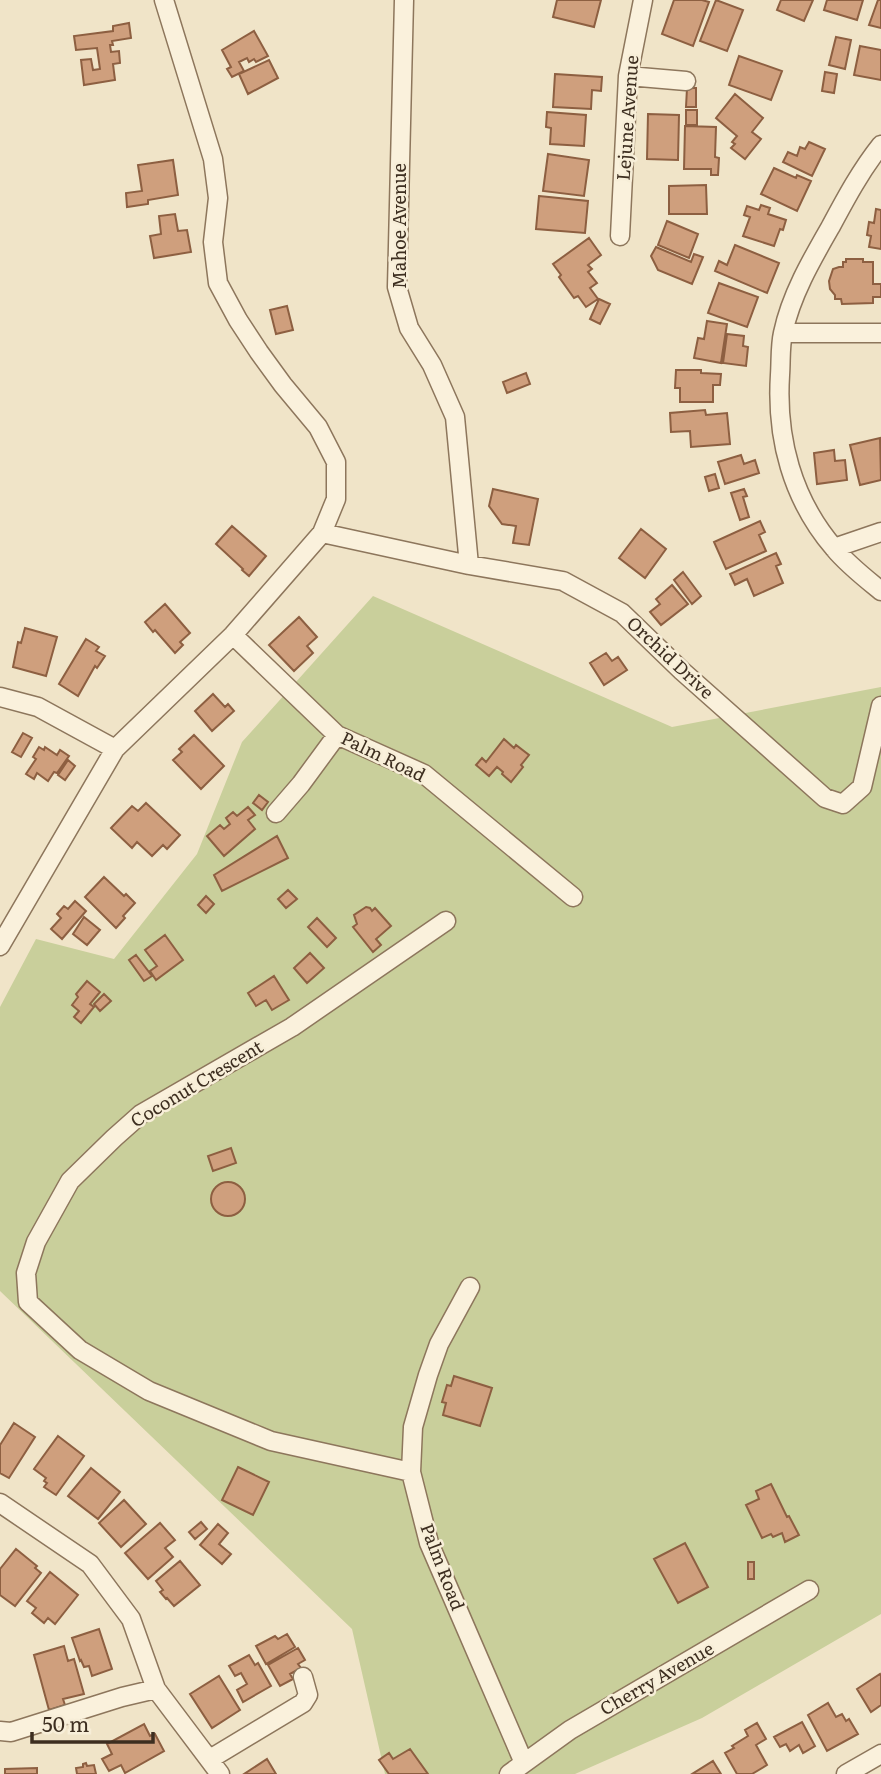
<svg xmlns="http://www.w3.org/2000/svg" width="881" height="1774" viewBox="0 0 881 1774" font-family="Literata,serif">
  <rect width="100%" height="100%" fill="#f0e4c8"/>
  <path fill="#c9cf9b" d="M373 596 672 727 881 687V1614L702 1718 575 1774H385L352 1629 0 1291V1007L36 939 114 959 197 854 242 742Z"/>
  <path fill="#cf9f7d" stroke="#8d5f41" stroke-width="2" d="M557 0H601L594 27 553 17Z
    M674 0H702L709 2 693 46 662 34Z
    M716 0 743 10 727 51 700 41Z
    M781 0H813L804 21 777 10Z
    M827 0H863L857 20 824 10Z
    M878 0H881V28L869 25Z
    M129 23 131 38 112 41 113 45H110L111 52 119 51 120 63 113 64 115 80 84 85 81 60 91 59 93 70 100 69 97 48 76 50 74 36 113 31V26Z
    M254 31 268 56 256 62 254 59 249 62 247 58 239 62 244 71 232 77 227 69 231 67 222 50Z
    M836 37 851 40 845 69 829 65Z
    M860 46 881 50V80L854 75Z
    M739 56 782 71 771 100 729 85Z
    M269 60 278 78 248 94 239 74Z
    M825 72 837 74 834 93 822 91Z
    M555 74 602 77 601 91 592 90 591 109 553 107Z
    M687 88H696V107H686Z
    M735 94 763 118 752 132 761 139 745 159 731 148 735 144 732 142 737 136 716 118Z
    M686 110H697V125H686Z
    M547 112 586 115 584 146 550 144 551 128 546 127Z
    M648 114 679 115 678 160 647 159Z
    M685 126 716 127 715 157 719 158 718 175H711V169H684Z
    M809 142 825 149 812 176 783 162 788 152 797 156 800 147 805 149Z
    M548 154 589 160 584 196 543 191Z
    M173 160 178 195 148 200V204L127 207 126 193 142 191 138 165Z
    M774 168 796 178 797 175 811 181 797 211 761 194Z
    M706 185 707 214H669V186Z
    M539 196 588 201 585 233 536 229Z
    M761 205 770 208 768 214 786 220 783 230 780 229 774 246 743 236 750 217 744 215 747 206 759 210Z
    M876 209 881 210V249L869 247 871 236 867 235 869 222 874 223Z
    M175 214 178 231 187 230 191 252 154 258 150 236 161 234 159 216Z
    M667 221 698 234 689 258 658 245Z
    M589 238 601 255 588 265 592 269 588 272 597 283 590 288 598 299 586 307 578 296 574 298 559 277 561 275 553 264Z
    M735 245 779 263 767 293 715 271 719 261 727 265Z
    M656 247 691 262 694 254 703 257 692 284 658 270 651 256Z
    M846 259H863V262H873V284H881V297H873V303L842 304 841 299H835V295L830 289 829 281 833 269 839 267H843V262H846Z
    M719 283 758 297 747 327 708 313Z
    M599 299 610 304 600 324 590 319Z
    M287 306 293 330 276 334 270 310Z
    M707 321 727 324 721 363 694 358 698 338 704 339Z
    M727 334 744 336 743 346 748 347 746 366 723 363Z
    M676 370H701V373L721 374 720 385H713V402H680V388H675Z
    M526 373 530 384 507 393 503 382Z
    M705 410 706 415 727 413 730 444 691 447 690 431 671 432 670 413Z
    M880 438 881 480 860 485 850 445Z
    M834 450 835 461 845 460 847 480 817 484 814 453Z
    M741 455 744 464 755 460 759 473 725 484 718 462Z
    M715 474 719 488 709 491 705 477Z
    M493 489 538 499 529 545 513 543 516 526 502 524 489 506Z
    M744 489 747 496 743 497 749 517 740 520 731 493Z
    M760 521 765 532 759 535 766 551 726 569 714 542Z
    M232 526 266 556 249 576 242 570 243 569 216 544Z
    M641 529 666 549 645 578 619 558Z
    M776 553 781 564 776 566 783 583 754 596 747 579 735 585 730 574Z
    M683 572 701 596 692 604 674 580Z
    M672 585 688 604 661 625 650 612 660 604 656 599Z
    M165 604 190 633 180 642 183 645 175 653 155 630 153 632 145 622Z
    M299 617 317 637 307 646 313 653 294 671 269 645Z
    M25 628 57 637 46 676 13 667 18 642 21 643Z
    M86 639 99 647 96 651 105 656 97 668 95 666 78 696 59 684Z
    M606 653 612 661 618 657 627 670 604 685 590 663Z
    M213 694 225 707 228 704 234 711 212 731 195 711Z
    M23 733 32 738 21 757 12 752Z
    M194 735 224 766 201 789 173 760 182 752 179 749Z
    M504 739 514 748 516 745 529 755 521 765 523 767 511 782 502 774 503 772 497 767 489 776 476 765 482 758 486 762Z
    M39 747 44 750 45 747 57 755 60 750 69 756 57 773 54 772 48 781 37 773 34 779 26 774 36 759 33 757Z
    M68 760 75 766 65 780 58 775Z
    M259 795 268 802 262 810 253 803Z
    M146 803 180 835 167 849 163 845 152 856 137 842 132 848 111 828 132 806 138 811Z
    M248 807 255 815 248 820 255 829 224 856 207 836 220 825 224 829 230 824 226 818 233 812 237 816Z
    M277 836 288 858 222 891 214 875Z
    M104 877 124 896 126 894 135 903 123 916 125 918 116 928 85 897Z
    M288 890 297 899 286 908 278 899Z
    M206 896 214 904 206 913 198 905Z
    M75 901 86 911 62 939 51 929 61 918 57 914 64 906 68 909Z
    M366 907 370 908 372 911 375 908 391 926 376 939 381 945 373 952 353 927 357 924 354 915Z
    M84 917 100 930 87 945 73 934Z
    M317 918 336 938 327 947 308 927Z
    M165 935 183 960 156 980 150 971 157 966 145 950Z
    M310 953 324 968 307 983 294 968Z
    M136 955 152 976 144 981 129 960Z
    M274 976 289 1000 272 1010 266 1000 256 1006 248 993Z
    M87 981 100 992 90 1004 94 1007 81 1023 74 1017 79 1011 72 1005 78 997 76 994Z
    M104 994 111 1001 100 1011 94 1004Z
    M231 1148 236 1163 213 1171 208 1156Z
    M211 1199a17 17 0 1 1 34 0a17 17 0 1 1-34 0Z
    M454 1376 492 1388 480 1426 443 1415 446 1403 442 1402 447 1385 451 1386Z
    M14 1423 35 1437 9 1478 0 1473V1445Z
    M58 1436 84 1456 56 1495 44 1487 47 1483 44 1481 46 1478 34 1469Z
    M238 1467 269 1482 253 1515 222 1500Z
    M91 1468 120 1492 98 1519 68 1496Z
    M771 1484 787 1517 789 1516 799 1535 785 1542 782 1533 773 1537 771 1534 762 1538 746 1505 759 1499 756 1491Z
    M124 1500 146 1524 121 1547 99 1523Z
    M201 1522 207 1529 195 1539 189 1532Z
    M160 1523 175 1540 165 1548 173 1557 148 1579 125 1553Z
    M218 1524 228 1533 219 1544 231 1554 222 1564 200 1545Z
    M685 1543 708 1587 678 1603 654 1559Z
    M16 1549 37 1566 35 1568 41 1573 15 1606 0 1595V1569Z
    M180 1561 200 1585 174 1606 167 1598 166 1599 160 1592 163 1590 156 1581Z
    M748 1562H754V1579H748Z
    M50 1572 78 1595 55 1624 48 1618 44 1623 32 1613 36 1608 27 1601Z
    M99 1629 112 1669 92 1676 89 1666 84 1667 81 1660 80 1661 72 1638Z
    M287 1634 295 1647 266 1664 256 1646 275 1636 278 1639Z
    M64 1646 68 1661 74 1659 84 1694 63 1699 65 1705 49 1710 34 1655Z
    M298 1648 305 1660 298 1664 301 1668 290 1674 293 1679 280 1686 268 1665Z
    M249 1655 255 1665 258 1663 271 1686 243 1702 237 1690 247 1684 241 1673 235 1676 229 1666Z
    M880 1674 881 1676V1705L871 1712 857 1689Z
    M219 1676 240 1710 212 1728 190 1694Z
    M828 1703 836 1717 842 1714 846 1721 849 1719 858 1734 827 1751 808 1715Z
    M802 1722 815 1746 803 1753 799 1745 790 1751 786 1744 780 1747 774 1737Z
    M757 1723 766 1739 756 1745 767 1765 752 1774H737L725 1753 734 1748 732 1746 748 1736 745 1730Z
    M144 1724 150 1736 155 1734 164 1751 125 1773 121 1765 109 1771 102 1759 112 1754 107 1744Z
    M410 1749 428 1774H389L379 1760 389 1753 393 1759Z
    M267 1759 276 1774H244Z
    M713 1761 721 1774H692Z
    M86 1763 87 1766 94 1765 96 1774H77L76 1768 83 1767V1764Z
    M37 1768V1774H5V1769Z"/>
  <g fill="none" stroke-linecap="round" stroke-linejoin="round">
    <defs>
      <path id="minor" d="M404 0 397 287 409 328 432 365 455 417 469 565
        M628 76 686 81
        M881 145C861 170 846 198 831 226 812 259 791 295 783 333 780 346 781 361 780 375 776 438 792 499 834 548 847 564 865 578 881 591
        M620 236 628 76 643 0
        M783 333H881
        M322 533 469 565 563 581 622 613 682 671 825 798 843 804 862 787 881 706
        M834 548 881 532
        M233 635 337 735 424 774 573 897
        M0 697 38 707 115 749
        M276 813 301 784 337 735
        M0 946 115 749 233 635 322 533 336 499V462L318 427 283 385 259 352 238 320 218 283 213 242 218 198 213 159 164 0
        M470 1287 439 1344 428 1375 413 1427 411 1472 429 1543 524 1763
        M411 1472 271 1441 149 1391 80 1350 28 1302 26 1273 36 1242 70 1181 114 1138 141 1114 292 1027 446 921
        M0 1503 90 1564 131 1619 156 1689
        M0 1731 11 1732 122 1697 156 1689 220 1774
        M210 1759 303 1703 308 1695 303 1677
        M509 1774 570 1730 809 1590
        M846 1774 881 1754"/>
    </defs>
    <use href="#minor" stroke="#8d765c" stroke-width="21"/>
    <use href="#minor" stroke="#faf1dc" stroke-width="18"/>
  </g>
  <g text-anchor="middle" stroke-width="5" stroke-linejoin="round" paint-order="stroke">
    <g font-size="18" fill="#3d2e20" stroke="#f7eed8">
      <text transform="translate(628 118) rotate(-86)" y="6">Lejune Avenue</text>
      <text transform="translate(400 226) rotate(-90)" y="6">Mahoe Avenue</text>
      <text transform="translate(670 658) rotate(43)" y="6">Orchid Drive</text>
      <text transform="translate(383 757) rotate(26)" y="6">Palm Road</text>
      <text transform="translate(197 1084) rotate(-31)" y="6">Coconut Crescent</text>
      <text transform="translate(442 1567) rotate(69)" y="6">Palm Road</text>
      <text transform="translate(657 1679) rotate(-30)" y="6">Cherry Avenue</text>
    </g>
  </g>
  <path d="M32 1732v10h121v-10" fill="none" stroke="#3d2e20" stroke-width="3.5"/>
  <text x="42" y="1732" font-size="21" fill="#3d2e20" stroke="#f7eed8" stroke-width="5" paint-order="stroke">50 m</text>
</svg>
